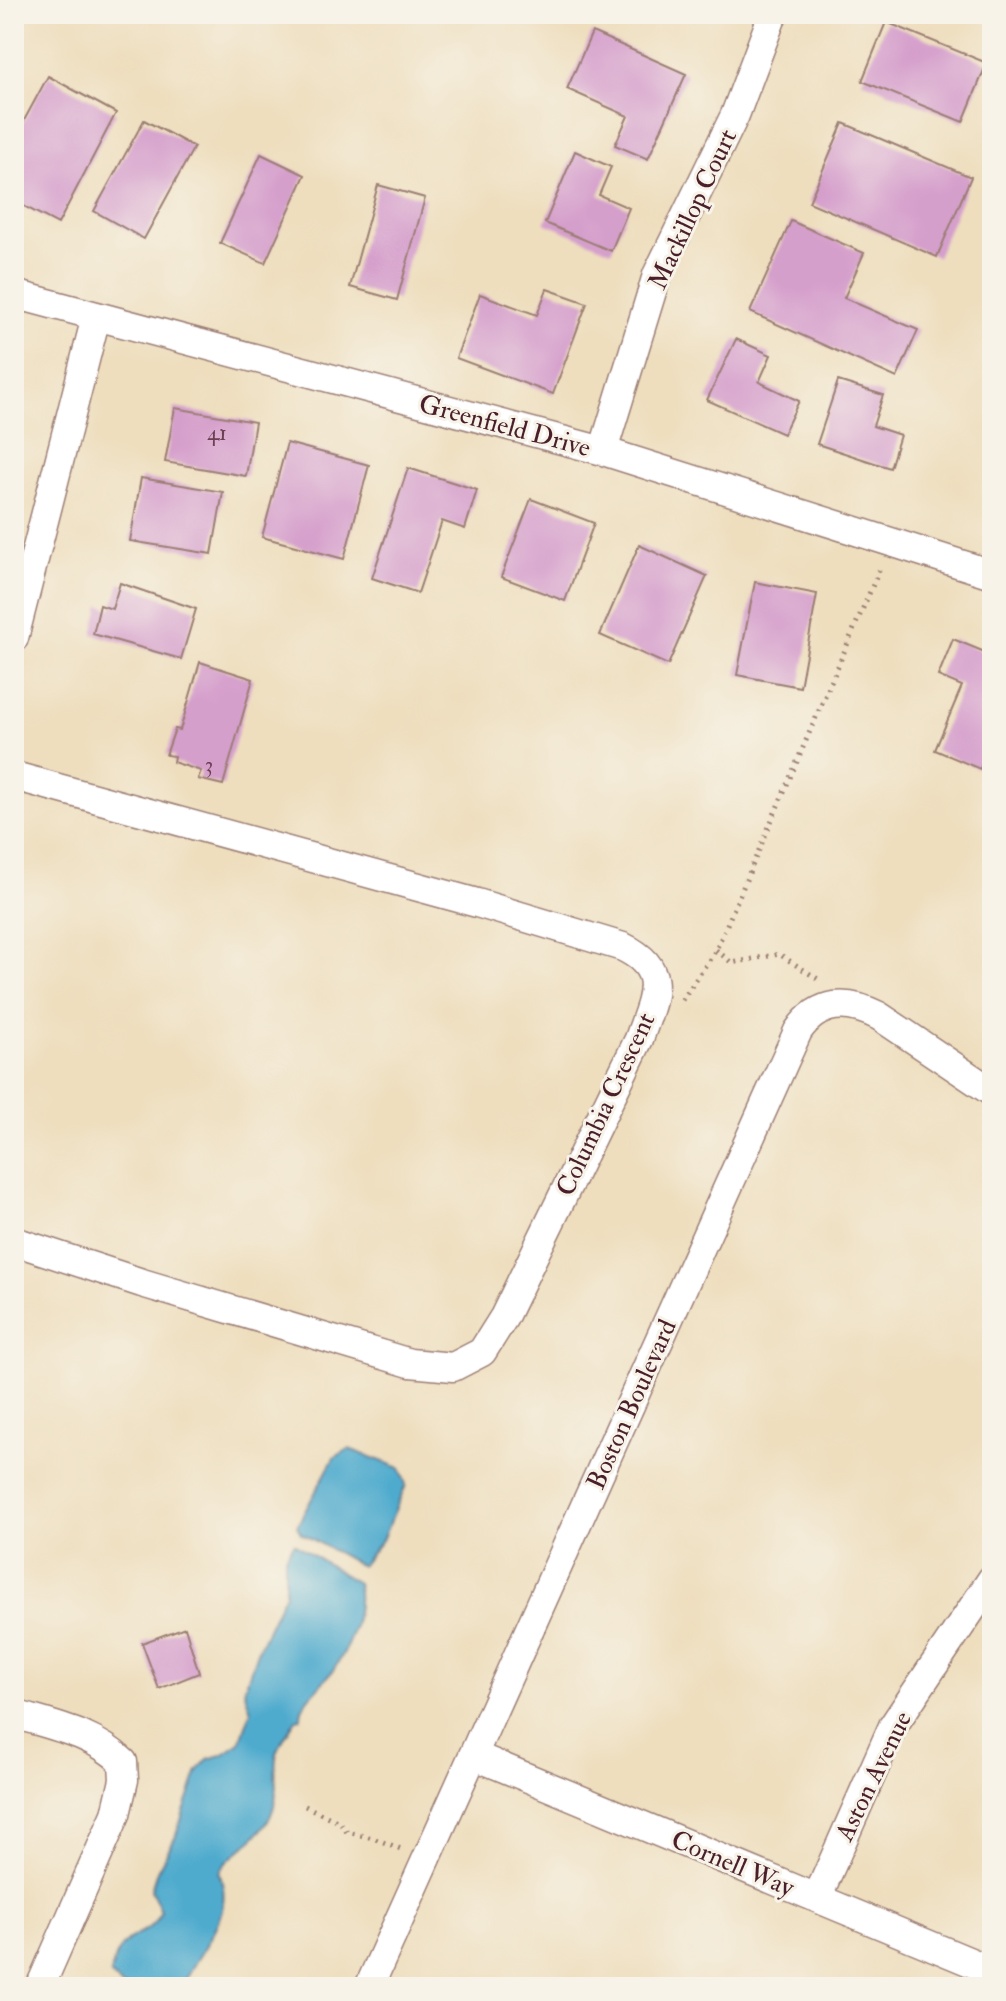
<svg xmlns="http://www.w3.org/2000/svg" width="1006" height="2001" viewBox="0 0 1006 2001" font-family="'IM FELL Double Pica',serif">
  <rect width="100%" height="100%" fill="#f7f3e8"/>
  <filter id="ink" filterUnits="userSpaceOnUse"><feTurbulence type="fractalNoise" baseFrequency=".0125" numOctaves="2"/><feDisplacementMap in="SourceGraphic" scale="16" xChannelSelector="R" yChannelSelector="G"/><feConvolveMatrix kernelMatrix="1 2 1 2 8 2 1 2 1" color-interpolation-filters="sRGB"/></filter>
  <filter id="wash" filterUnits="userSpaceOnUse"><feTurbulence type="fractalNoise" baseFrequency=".006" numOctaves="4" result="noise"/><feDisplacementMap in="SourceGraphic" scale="32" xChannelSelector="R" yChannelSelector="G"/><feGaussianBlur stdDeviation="1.8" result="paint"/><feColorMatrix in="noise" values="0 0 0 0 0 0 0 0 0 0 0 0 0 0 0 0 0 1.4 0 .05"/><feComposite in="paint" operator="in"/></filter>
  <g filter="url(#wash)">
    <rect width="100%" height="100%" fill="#eedebe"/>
    <path fill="#50abce" stroke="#4d657c" stroke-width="2" d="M349 1449 400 1468 406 1485 382 1540 361 1566 301 1533 297 1526 334 1458Z
      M294 1543 357 1583C363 1615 346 1659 323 1682 315 1692 300 1703 301 1718L296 1719C289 1730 278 1745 276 1758 273 1781 281 1795 269 1819 257 1842 228 1854 219 1873 237 1915 198 1950 182 1987H123L110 1974C114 1963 116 1953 124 1944 139 1928 147 1938 161 1911L151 1890 157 1871 175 1838 198 1771 208 1759 222 1755 240 1743 251 1711 244 1690 257 1652 285 1593V1558Z"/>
    <g id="blocks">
      <path fill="#d59fcc" d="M886 22 987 63 963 122 862 81Z
        M592 32 686 74 648 159 615 145 628 116 567 89Z
        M48 76 116 113 58 224 14 201V139Z
        M144 120 194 147 144 239 94 211Z
        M843 123 971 177 937 257 809 202Z
        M575 151 611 167 599 195 629 208 611 251 545 223Z
        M261 154 305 175 265 263 220 243Z
        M378 185 425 198 397 300 350 287Z
        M791 221 864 253 844 298 918 330 897 378 750 312Z
        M547 289 587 303 553 394 456 358 480 294 537 315Z
        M736 339 771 355 759 382 799 401 783 434 707 400Z
        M838 381 883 395 873 426 900 435 890 468 817 444Z
        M175 408 255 422 246 476 165 462Z
        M287 443 369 465 344 559 262 537Z
        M408 468 477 490 465 529 442 521 418 593 372 578Z
        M141 478 223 492 212 554 130 541Z
        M531 499 594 523 565 601 501 577Z
        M639 545 707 576 668 665 600 635Z
        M755 582 817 594 800 687 737 675Z
        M120 583 196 609 181 659 93 634 100 605 112 609Z
        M953 639 992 655V740L980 769 935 750 962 686 938 676Z
        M200 662 253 679 223 785 198 779 201 771 173 762 174 756 166 755 175 729 180 730Z
        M185 1627 199 1673 159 1689 142 1643Z"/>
    </g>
  </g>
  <g filter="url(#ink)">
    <use href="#blocks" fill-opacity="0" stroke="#9c7e74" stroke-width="2"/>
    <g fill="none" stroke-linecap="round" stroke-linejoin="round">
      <defs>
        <path id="minor" d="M14 294 603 451 992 574
          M603 451 657 275 735 115 773 14
          M14 638 96 317
          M14 776 477 903 623 947C671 970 652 1000 639 1039L504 1317 482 1352 453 1367 410 1363 142 1283 14 1241
          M14 1714C53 1726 93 1733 123 1762L124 1780 116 1814 40 1987
          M473 1755 992 1971
          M817 1898 893 1726 992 1579
          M369 1987 798 1031C819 1000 848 1000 879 1016L992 1092"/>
      </defs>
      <use href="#minor" stroke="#9c7e74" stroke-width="31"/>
      <path stroke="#9c7e74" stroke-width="5" stroke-dasharray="2 6" stroke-linecap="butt" d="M716 950 732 963 779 954 821 981
        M682 1000 716 950 881 566
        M305 1806 339 1822 347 1832 373 1838 401 1849"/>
      <use href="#minor" stroke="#fff" stroke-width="28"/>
    </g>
  </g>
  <g text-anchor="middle" stroke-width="6" stroke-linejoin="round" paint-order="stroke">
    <g font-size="22" fill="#6d3f53">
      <text x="217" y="440">41</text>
      <text x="209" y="772">3</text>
    </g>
    <g font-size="26" fill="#4a1f2b" stroke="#f7f3e8">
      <text transform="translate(692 209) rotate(-65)" y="9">Mackillop Court</text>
      <text transform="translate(505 425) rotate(15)" y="9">Greenfield Drive</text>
      <text transform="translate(605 1104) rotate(-65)" y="9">Columbia Crescent</text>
      <text transform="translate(631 1404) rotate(-66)" y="9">Boston Boulevard</text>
      <text transform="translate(873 1776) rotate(-64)" y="9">Aston Avenue</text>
      <text transform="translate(733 1863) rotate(23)" y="9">Cornell Way</text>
    </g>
  </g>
  <rect width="1006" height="2001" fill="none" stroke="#f7f3e8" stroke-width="48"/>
</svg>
